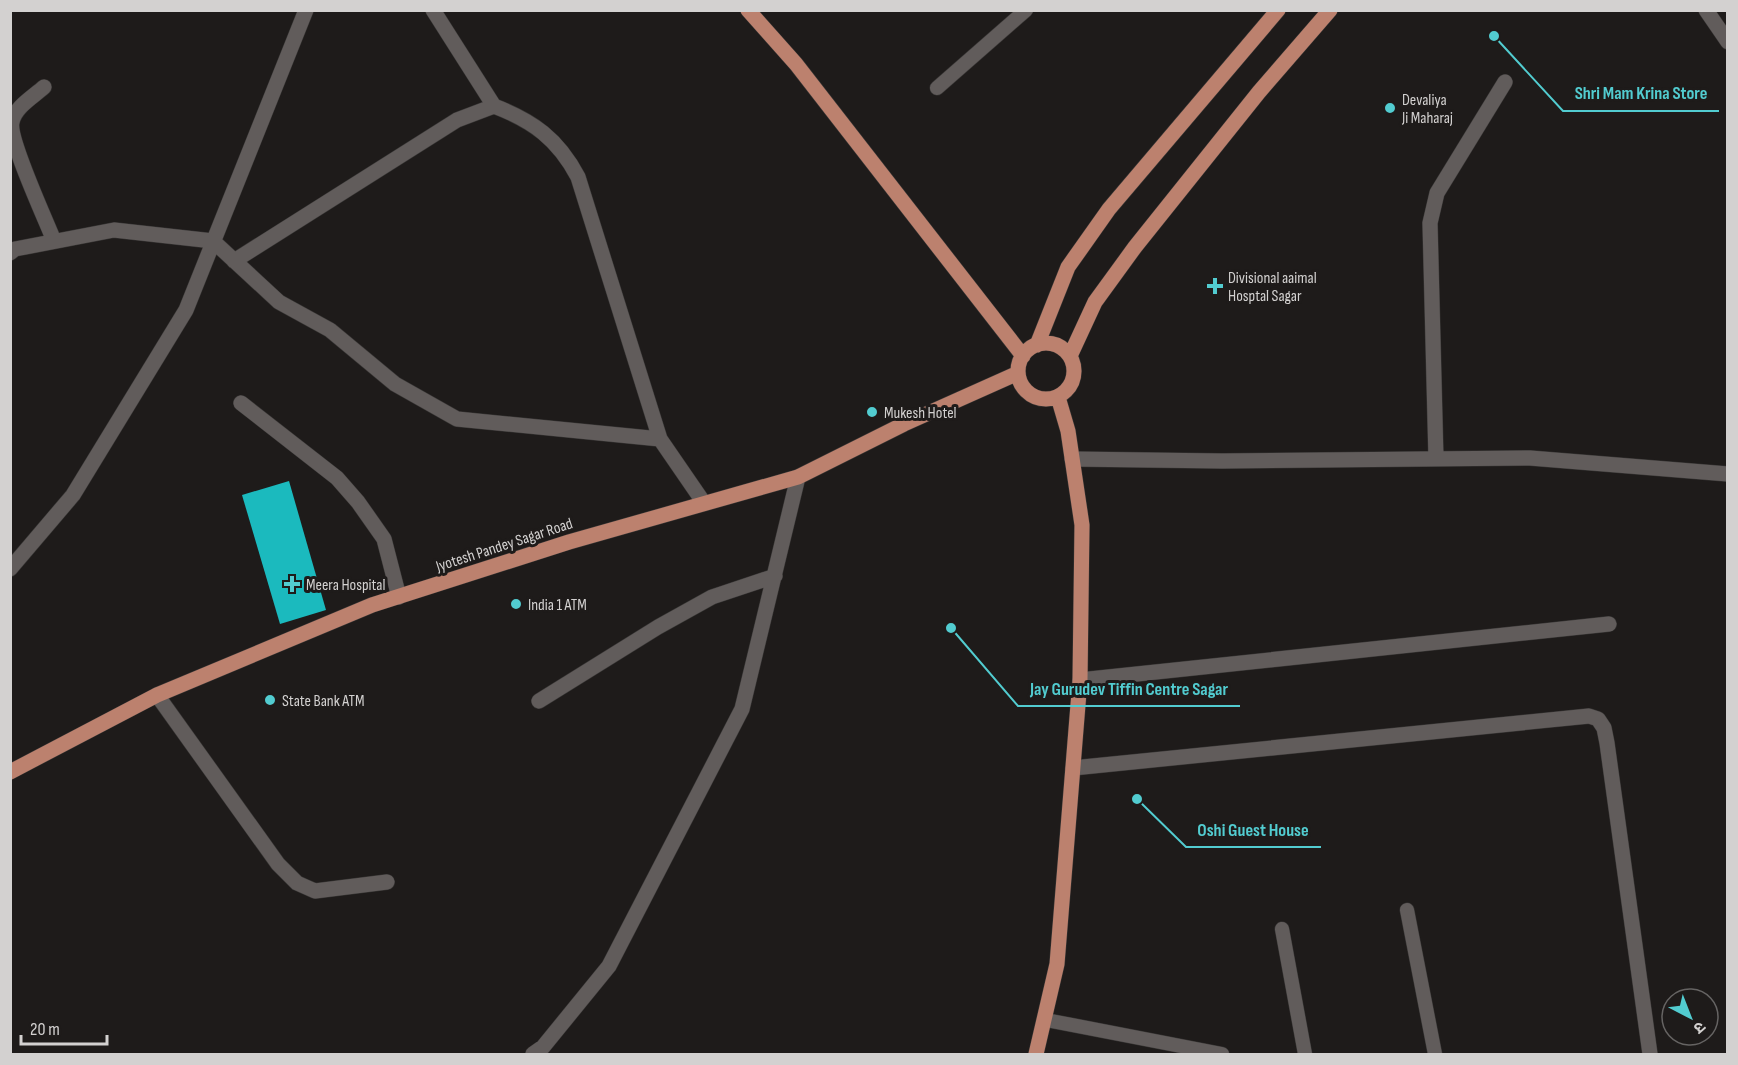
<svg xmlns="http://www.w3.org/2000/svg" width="1738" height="1065" viewBox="0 0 1738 1065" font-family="'Sofia Sans Condensed','Noto Sans Devanagari',sans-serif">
  <rect width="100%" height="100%" fill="#1e1b1a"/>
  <path fill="#1bbabe" d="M289 481 326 610 280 624 242 495Z"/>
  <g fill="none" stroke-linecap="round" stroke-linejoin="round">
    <defs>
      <path id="service" d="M937 88 1026 10
        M1407 910 1435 1054
        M1282 929 1305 1054
        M1046 1020 1222 1054"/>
      <path id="minor" d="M433 10 494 106
        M1706 10 1728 42
        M44 87C33 97 15 107 12 122 8 139 46 220 54 241
        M10 253 15 249 114 230 213 241 279 302 330 330 395 384 457 419 660 439 704 503
        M234 261 457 120 494 106C533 121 558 139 578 177L660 439
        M241 403 337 478 358 502 384 539 399 597
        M1072 459 1222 461 1530 458 1728 474
        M1436 459 1430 223 1437 193 1505 82
        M10 569 73 495 186 310 306 10
        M1080 680 1609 624
        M157 695 278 864 297 883 315 891 387 882
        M539 701 658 627 712 597 775 576
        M1073 768 1589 716 1598 719 1604 728 1607 743 1650 1054
        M533 1054 543 1047 609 966 742 709 798 477"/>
      <path id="primary" d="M748 10 796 64 1023 356
        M1018 371a28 28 0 1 1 56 0a28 28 0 1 1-56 0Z
        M1037 345 1068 267 1109 209 1278 10
        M1070 356 1095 302 1135 247 1259 92 1330 10
        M10 772 157 695 372 605 569 542 798 477 904 424 1018 373
        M1036 1054 1057 964 1080 680 1082 525 1068 431 1058 397"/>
    </defs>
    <use href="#service" stroke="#393736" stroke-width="15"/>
    <use href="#minor" stroke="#393736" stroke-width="16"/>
    <use href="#primary" stroke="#393736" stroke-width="16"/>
    <use href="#service" stroke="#615c5b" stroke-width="14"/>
    <use href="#minor" stroke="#615c5b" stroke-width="15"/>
    <use href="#primary" stroke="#bc816e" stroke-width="15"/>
  </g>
  <g fill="#52ccd0" stroke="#1e1b1a" stroke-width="2">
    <circle cx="1390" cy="108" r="6"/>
    <path d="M1212 277h6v6h6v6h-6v6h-6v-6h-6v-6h6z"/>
    <circle cx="872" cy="412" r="6"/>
    <path d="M289 575h6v6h6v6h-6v6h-6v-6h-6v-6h6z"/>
    <circle cx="516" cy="604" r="6"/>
    <circle cx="270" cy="700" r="6"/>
  </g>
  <g text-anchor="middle" stroke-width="6" stroke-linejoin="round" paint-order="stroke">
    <g font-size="16" fill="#d3d1d0" stroke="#1e1b1a" text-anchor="start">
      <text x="1402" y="105">Devaliya<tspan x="1402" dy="18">Ji Maharaj</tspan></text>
      <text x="1228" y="283">Divisional aaimal<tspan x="1228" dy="18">Hosptal Sagar</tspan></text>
      <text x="884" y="418">Mukesh Hotel</text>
      <text x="306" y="590">Meera Hospital</text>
      <text x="528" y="610">India 1 ATM</text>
      <text x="282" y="706">State Bank ATM</text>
    </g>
    <g font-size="16" fill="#d3d1d0" stroke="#1e1b1a">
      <text transform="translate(504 544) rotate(-18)" y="6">Jyotesh Pandey Sagar Road</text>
    </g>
  </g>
  <path fill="none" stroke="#52ccd0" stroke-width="2" d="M1494 36L1563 111H1719M951 628L1018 706H1240M1137 799L1186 847H1321"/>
  <g fill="#52ccd0" stroke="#1e1b1a" stroke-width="2">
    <circle cx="1494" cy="36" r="6"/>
    <circle cx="951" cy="628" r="6"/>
    <circle cx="1137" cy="799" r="6"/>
  </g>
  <g font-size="18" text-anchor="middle" font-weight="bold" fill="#52ccd0" stroke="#1e1b1a" stroke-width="6" stroke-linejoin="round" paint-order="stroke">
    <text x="1641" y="99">Shri Mam Krina Store</text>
    <text x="1129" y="695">Jay Gurudev Tiffin Centre Sagar</text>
    <text x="1253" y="836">Oshi Guest House</text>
  </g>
  <rect width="1738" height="1065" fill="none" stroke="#d3d1d0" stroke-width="24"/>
  <g transform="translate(1690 1017) rotate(138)"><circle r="28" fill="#1e1b1a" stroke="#666463" stroke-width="1.5"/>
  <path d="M0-4.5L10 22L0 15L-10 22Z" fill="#52ccd0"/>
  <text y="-9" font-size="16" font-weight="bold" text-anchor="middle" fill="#d3d1d0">उ</text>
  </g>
  <path d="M21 1035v9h86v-9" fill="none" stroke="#d3d1d0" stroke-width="3"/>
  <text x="30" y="1035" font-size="18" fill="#d3d1d0" stroke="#1e1b1a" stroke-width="4.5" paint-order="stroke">20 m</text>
</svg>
